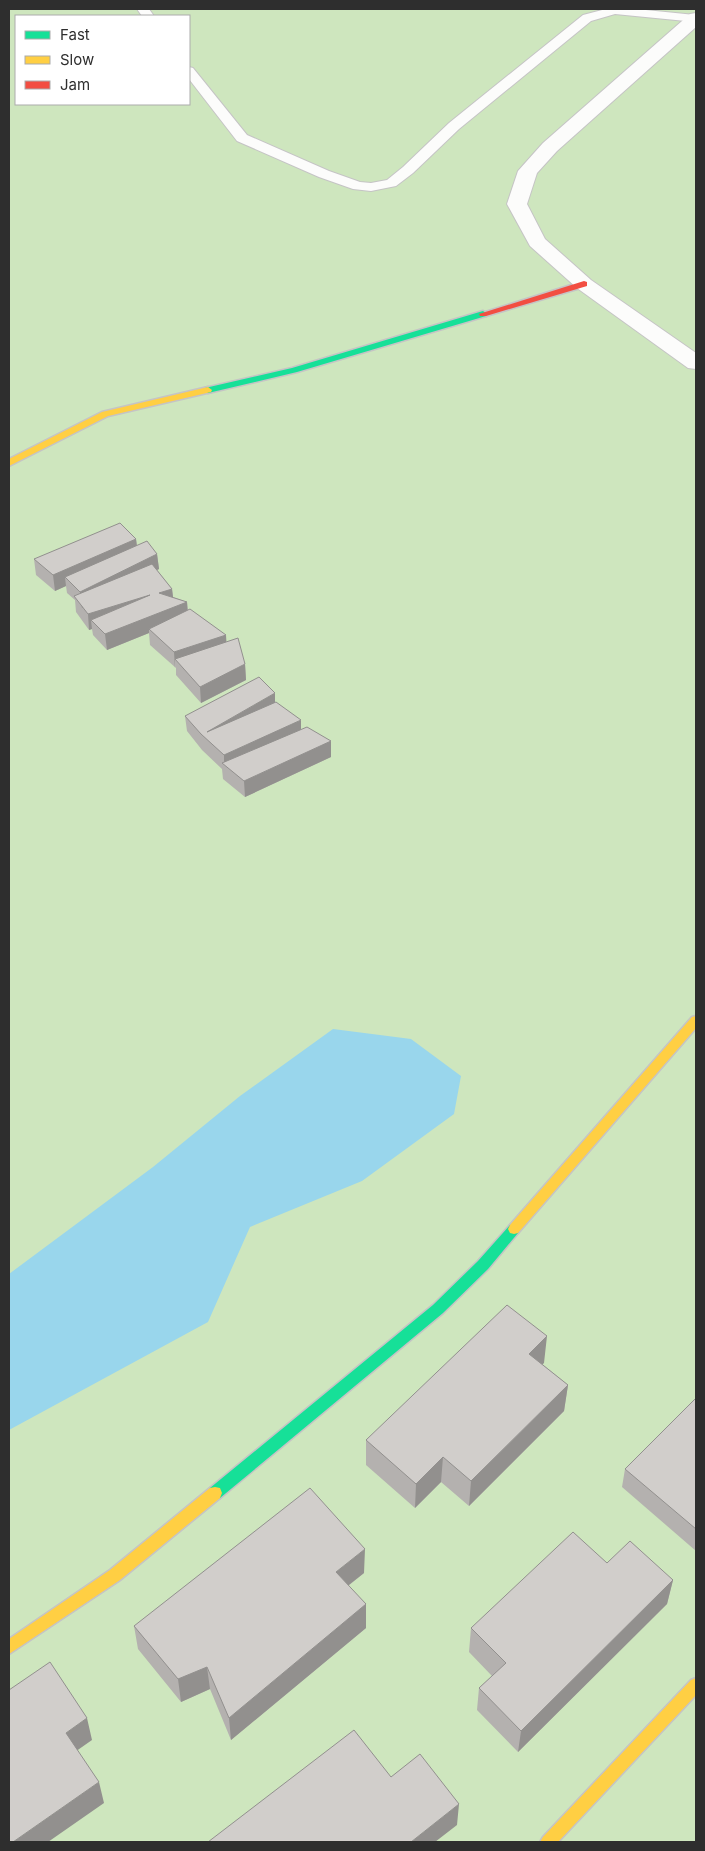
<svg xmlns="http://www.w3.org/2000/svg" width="705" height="1851" viewBox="0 0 705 1851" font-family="Inter,sans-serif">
  <rect width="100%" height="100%" fill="#ece8e4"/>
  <path fill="#cee6be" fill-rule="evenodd" d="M9 9H696V1842H9ZM16 16H189V104H16Z"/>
  <path fill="#99d6ec" d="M333 1029 411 1039 461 1076 454 1114 362 1181 250 1227 208 1322 9 1430V1274L153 1167 240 1096Z"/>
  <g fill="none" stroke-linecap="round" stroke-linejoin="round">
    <defs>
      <path id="lane" d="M137 9H149L154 16H142Z
        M606 9H636L695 15 696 22 615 14 591 21 459 129 413 173 396 186 371 191 353 189 319 177 237 141 189 79V67L193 68 247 135 329 171 360 182 371 183 387 180 403 167 449 123 583 15Z"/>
      <path id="street" d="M696 13V27L557 151 537 173 527 204 545 239 591 280 696 353V369L688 368 577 288 530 246 507 204 518 171 543 143 690 14Z"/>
      <path id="fast" d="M483 311 487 314 486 316 297 372 208 393 204 390 205 388 292 368Z
        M514 1224 518 1225 520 1229 518 1233 488 1269 443 1313 220 1498 215 1499 210 1498 208 1493 210 1488 433 1305 478 1261 510 1225Z"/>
      <path id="slow" d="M208 387 212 390 211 392 108 416 9 466V459L102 412Z
        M696 1016V1028L518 1233 514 1234 510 1233 508 1229 510 1225 692 1017Z
        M215 1487 220 1488 222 1493 220 1498 120 1580 9 1654V1639L110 1570 210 1488Z
        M696 1678V1695L558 1842H540L543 1837 691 1680Z"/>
      <path id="jam" d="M584 281 587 282V286L486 316H480L479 314Z"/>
    </defs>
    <use href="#lane" stroke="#c5c4c5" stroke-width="2"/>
    <use href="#street" stroke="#c5c4c5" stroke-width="2"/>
    <use href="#fast" stroke="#c5c4c5" stroke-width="3"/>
    <use href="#slow" stroke="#c5c4c5" stroke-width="3"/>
    <use href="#jam" stroke="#c5c4c5" stroke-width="3"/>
    <use href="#lane" fill="#fcfcfb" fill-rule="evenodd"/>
    <use href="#street" fill="#fcfcfb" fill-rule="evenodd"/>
    <use href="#fast" fill="#16e098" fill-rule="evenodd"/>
    <use href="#slow" fill="#ffcf43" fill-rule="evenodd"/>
    <use href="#jam" fill="#f24e42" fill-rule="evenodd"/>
  </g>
  <path fill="#b4b1af" d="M136 539 137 546 157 554 159 569 157 570 172 589 173 597 187 602 188 611 226 642 245 664 246 680 201 703 176 675V668L150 645 149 633 107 650 93 635 92 629 89 630 76 612 75 600 67 593 66 586 55 591 36 575 34 559Z
    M275 703 301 729 331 741V757L245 797 223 779 222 769 202 750 187 731 185 716Z
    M544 1363 542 1364 568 1385 564 1411 469 1506 441 1482 415 1508 366 1465V1440Z
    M696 1398V1551L622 1487 625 1469Z
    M607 1563 673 1580 667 1604 518 1752 477 1710 479 1688 492 1676 469 1652 471 1628Z
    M364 1573 348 1586 366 1604V1628L231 1740 210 1689 181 1702 138 1649 134 1626Z"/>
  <path fill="#92908e" d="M136 539 138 555 65 577 66 586 55 591 53 575Z
    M157 554 159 569 82 608 80 592Z
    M172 589 174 605 159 593Z
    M150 595 91 620 92 629 89 630 88 614Z
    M187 602 188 618 149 629V633L107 650 105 634Z
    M226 635 227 651 175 659V668L174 652Z
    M245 664 246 680 201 703 200 687Z
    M275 693V709L207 732Z
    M301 720V735L224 765V755Z
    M331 741V757L245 797 244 781Z
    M547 1336 544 1363 526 1380 529 1354Z
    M568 1385 564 1411 469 1506 471 1481Z
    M443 1457 441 1482 415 1508 416 1484Z
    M365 1549 364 1573 336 1595V1572Z
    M673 1580 667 1604 518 1752 521 1731Z
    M366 1604V1628L231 1740 229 1718Z
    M207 1667 210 1689 181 1702 178 1679Z
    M87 1718 92 1740 72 1754 66 1733Z
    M99 1782 104 1803 48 1842H13Z
    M459 1804 457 1825 435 1842H411Z"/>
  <path fill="#d1cecb" stroke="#92908e" d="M120 523 136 539 53 575 34 559Z
    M147 541 157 554 80 592 65 577Z
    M152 564 172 589 159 593 187 602 105 634 91 620 150 595 88 614 74 596Z
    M190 609 226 635 174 652 149 629Z
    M238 638 245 664 200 687 175 659Z
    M259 677 275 693 207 732 276 702 301 720 224 755 201 734 185 716Z
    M307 727 331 741 244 781 222 763Z
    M507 1305 547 1336 529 1354 568 1385 471 1481 443 1457 416 1484 366 1440Z
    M696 1398V1529L625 1469Z
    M310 1488 365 1549 336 1572 366 1604 229 1718 207 1667 178 1679 134 1626Z
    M573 1532 607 1563 630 1541 673 1580 521 1731 479 1688 506 1663 471 1628Z
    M50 1662 87 1718 66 1733 99 1782 13 1842H9V1690Z
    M354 1730 391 1777 420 1754 459 1804 411 1842H208Z"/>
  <rect width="705" height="1851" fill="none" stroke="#2e2e2e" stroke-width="20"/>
  <rect x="15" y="15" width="175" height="90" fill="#ffffff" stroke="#ababab"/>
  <rect x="25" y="31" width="25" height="8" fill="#16e098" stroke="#ababab"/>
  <text x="60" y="40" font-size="15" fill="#2e2e2e">Fast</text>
  <rect x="25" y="56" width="25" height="8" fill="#ffcf43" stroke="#ababab"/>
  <text x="60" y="65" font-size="15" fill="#2e2e2e">Slow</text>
  <rect x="25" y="81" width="25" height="8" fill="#f24e42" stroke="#ababab"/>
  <text x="60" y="90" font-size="15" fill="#2e2e2e">Jam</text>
</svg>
